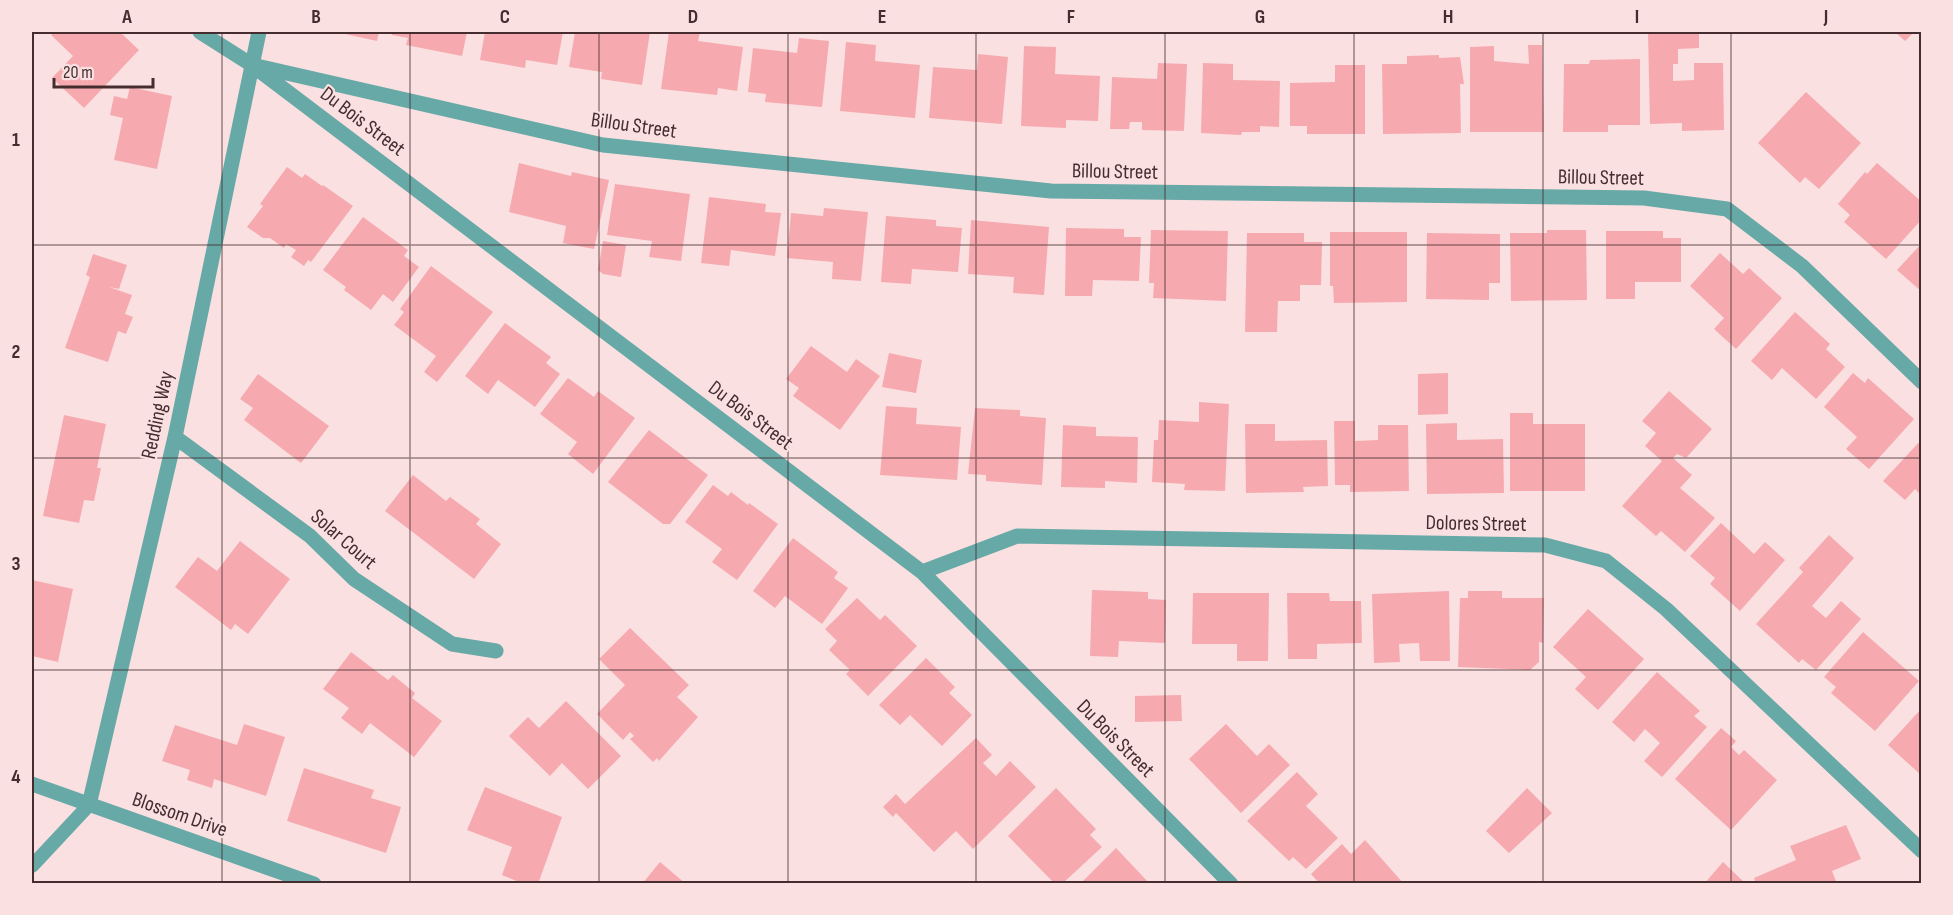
<svg xmlns="http://www.w3.org/2000/svg" width="1953" height="915" viewBox="0 0 1953 915" font-family="'Sofia Sans Condensed',sans-serif">
  <rect width="100%" height="100%" fill="#fae0e1"/>
  <path fill="#f6aab0" d="M54 32H120L139 50 84 108 52 78 73 56 51 35Z
    M336 32H379L377 41Z
    M392 32H467L462 56 406 45 408 38 392 35Z
    M485 32H563L557 65 526 60 525 68 480 60Z
    M575 32H650L642 85 601 79 602 72 569 67Z
    M669 32H700L698 41 743 47 737 91 718 88 717 95 661 89Z
    M1648 32H1699V48L1678 49V64H1673V81L1694 80V63H1723L1724 130 1682 131V123L1650 124Z
    M1895 32H1914L1905 41Z
    M799 38 829 41 822 107 765 102 766 94 748 92 753 48 797 53Z
    M846 42 876 45 875 61 920 65 915 118 840 111Z
    M1528 45H1542L1544 132H1470V47L1494 46V61L1529 64Z
    M1024 46 1056 47 1055 74 1100 76 1098 121 1066 120V128L1021 126Z
    M978 54 1008 57 1002 124 929 118 933 67 977 70Z
    M1439 55V58L1460 57 1464 84H1460L1461 133 1383 134 1382 64H1407V56Z
    M1640 59V125H1608V132H1563L1564 64H1589L1590 60Z
    M1158 63 1187 64 1184 131 1142 130V122H1130L1129 129H1110L1112 77 1157 79Z
    M1203 63 1233 64V80L1280 81 1279 127 1260 126V132H1242L1241 135 1201 133Z
    M1335 65H1365V134H1307V126H1290V83L1335 82Z
    M130 87 172 96 157 169 114 160 123 118 110 115 114 96 127 99Z
    M1806 92 1861 143 1819 189 1805 177 1800 183 1758 143Z
    M519 163 571 176 572 172 609 180 594 249 563 243 566 226 509 212Z
    M1877 163 1922 202V219L1886 259 1844 222 1850 215 1838 204 1865 172 1867 174Z
    M287 167 302 178 305 174 322 186 323 185 353 206 311 262 308 260 304 266 291 257 296 250 286 244 284 248 270 238H263L247 227 263 206 260 204Z
    M615 184 690 194 681 261 649 257 652 241 607 235Z
    M709 197 766 204 765 212 781 213 775 256 731 250 729 266 701 263Z
    M824 208 868 212 861 281 832 279 833 262 787 258 791 213 823 216Z
    M886 216 936 220V226L962 228 958 272 912 269 911 284 881 282Z
    M363 217 408 250 404 256 419 267 393 302 383 294 371 310 344 290 346 287 323 270Z
    M971 220 1049 227 1044 295 1013 293 1014 277 968 274Z
    M1066 228 1124 229V237H1141L1139 281 1093 280 1092 296H1065Z
    M1151 230 1228 231 1226 301 1153 298 1154 283H1149Z
    M1547 230H1586L1587 300 1511 301 1510 233H1547Z
    M1606 231H1663V238H1681V282H1635V299H1606Z
    M1330 232H1407V302L1334 303 1333 286H1330Z
    M1247 233H1304V242H1322L1321 285H1300V301H1278L1277 332H1245Z
    M1427 233 1500 234V283H1489V300L1426 299Z
    M603 241 626 245 621 277 603 274 598 270Z
    M1922 243V292L1897 270Z
    M1720 253 1743 274 1749 268 1782 298 1736 349 1714 329 1724 318 1690 286Z
    M93 254 127 265 119 289 109 287 132 295 125 314 133 317 126 334 118 331 108 362 65 348 90 277 86 275Z
    M431 266 493 312 437 382 424 372 436 356 394 325 404 312 400 309Z
    M1795 312 1830 344 1826 349 1845 367 1816 399 1782 368 1772 380 1751 361Z
    M505 323 551 357 546 363 560 374 535 407 498 380 488 394 465 376Z
    M811 346 847 372 856 359 880 376 840 430 793 396 799 388 786 379Z
    M889 353 922 360 916 393 882 387Z
    M1448 373V414L1418 415V374Z
    M1853 373 1865 383 1868 378 1914 419 1869 469 1846 449 1857 437 1824 407Z
    M258 374 329 426 301 463 244 420 253 408 240 399Z
    M568 378 594 397 598 391 635 418 593 474 568 454 577 442 540 414Z
    M1669 391 1712 429 1686 458 1677 454 1673 458 1692 475 1680 488 1715 518 1685 552 1661 531 1656 536 1622 506 1662 461 1645 446 1656 433 1642 421Z
    M1199 402 1229 404 1225 491 1184 490 1185 484 1152 482 1154 440H1158L1159 420 1199 422Z
    M886 406 917 408 916 424 961 427 957 480 880 475Z
    M975 408 1020 410V416L1046 418 1042 485 986 481V475L968 474Z
    M1510 413H1533V424H1585V491H1510Z
    M64 415 106 424 97 468H101L94 501 84 500 79 523 43 516Z
    M1334 421H1355V441L1378 440V425H1408L1409 491 1350 492V485H1335Z
    M1457 423V440L1503 439 1504 493 1427 494 1426 424Z
    M1245 424H1275V441L1327 440 1328 486 1303 487 1304 492 1246 493Z
    M1063 425 1096 427V436L1138 437 1137 483 1105 481V488L1061 487Z
    M649 430 708 475 670 524H663L608 482Z
    M1922 439V496L1915 489 1905 500 1883 481Z
    M413 475 446 501 450 497 480 519 476 524 501 544 474 579 385 511Z
    M713 485 728 496 731 492 748 505 749 503 778 524 737 580 712 562 722 549 685 522Z
    M1721 523 1754 554 1765 542 1785 560 1740 611 1710 584 1715 578 1690 556Z
    M1829 535 1854 558 1812 606 1826 618 1841 601 1861 619 1816 670 1802 659 1799 663 1756 624 1803 572 1799 568Z
    M793 538 838 572 834 578 848 588 822 624 785 596 775 608 753 591Z
    M240 541 290 579 248 634 235 624 231 630 175 587 198 557 217 571Z
    M32 580 73 589 58 662 32 656Z
    M1092 590 1148 592V599L1166 600 1165 643 1119 641 1118 657 1090 656Z
    M1449 591 1450 661H1420L1419 643 1399 644 1400 662 1374 663 1372 594Z
    M1468 591H1502V598H1544L1543 643 1539 642V662L1530 670 1458 667 1460 598H1468Z
    M1193 593H1269L1268 661H1237V644H1192Z
    M1287 593H1329L1330 601H1361L1362 643 1317 644V659H1288Z
    M857 598 880 620 885 615 917 646 868 696 846 674 850 670 829 650 837 641 825 629Z
    M1588 609 1644 659 1598 710 1575 689 1586 677 1553 647Z
    M630 628 689 685 677 697 698 717 659 761 657 758 653 762 630 739 634 736 630 732 623 740 597 714 625 685 599 659Z
    M1863 632 1919 681 1875 731 1831 693 1836 687 1824 677Z
    M351 652 388 680 393 675 415 693 412 698 442 721 414 757 370 723 362 734 341 718 349 708 323 689Z
    M926 658 955 687 949 693 972 715 942 746 910 715 900 725 879 705Z
    M1657 672 1700 711 1694 716 1707 727 1662 777 1644 761 1660 743 1645 729 1634 742 1612 722Z
    M1181 695 1182 721 1135 722V696Z
    M566 701 621 756 588 789 562 763 550 776 509 736 528 717 539 728Z
    M1922 708V776L1888 745Z
    M244 724 285 737 266 796 214 779 212 788 187 780 190 770 162 761 175 725 237 745Z
    M1226 724 1257 756 1269 744 1290 765 1241 813 1189 759Z
    M1721 728 1736 741 1731 747 1739 755 1744 750 1777 780 1731 830 1675 779Z
    M976 738 992 755 983 763 996 776 1010 761 1036 787 973 849 956 831 934 852 896 813 893 817 883 807 896 794 905 804Z
    M304 768 374 790 371 798 401 807 386 853 287 821Z
    M1297 772 1318 794 1306 806 1338 838 1306 869 1293 857 1289 861 1247 821Z
    M485 787 562 817 538 884H524L502 875 512 847 467 830Z
    M1056 788 1096 829 1090 835 1102 847 1062 884H1055L1008 836Z
    M1527 788 1552 813 1509 853 1486 831Z
    M1846 825 1861 859 1832 871 1837 884H1756L1754 878 1796 860 1790 846Z
    M1365 840 1404 884H1320L1311 874 1342 844 1351 854Z
    M1116 848 1150 884H1080Z
    M660 862 686 884H642Z
    M1723 862 1746 884H1704Z"/>
  <g fill="none" stroke-linecap="round" stroke-linejoin="round">
    <path stroke="#67a9a7" stroke-width="14" d="M32 866 89 805"/>
    <path stroke="#67a9a7" stroke-width="15" d="M200 32 252 65 922 572 1231 884
      M252 65 603 145 1051 191 1644 198 1727 209 1802 266 1922 382
      M175 437 310 536 354 579 452 644 496 651
      M922 572 1017 536 1545 545 1606 561 1666 609 1922 851
      M32 784 314 884
      M89 805 175 437 259 32"/>
  </g>
  <path fill="none" stroke="#452d2f" stroke-width="1.5" stroke-opacity="0.55" d="M222 32V884M410 32V884M599 32V884M788 32V884M976 32V884M1165 32V884M1354 32V884M1543 32V884M1731 32V884M32 245H1922M32 458H1922M32 670H1922"/>
  <g text-anchor="middle" stroke-width="4.5" stroke-linejoin="round" paint-order="stroke">
    <g font-size="21" fill="#452d2f" stroke="#fae0e1">
      <text transform="translate(363 121) rotate(37)" y="7">Du Bois Street</text>
      <text transform="translate(634 125) rotate(8)" y="7">Billou Street</text>
      <text transform="translate(1115 171) rotate(1)" y="7">Billou Street</text>
      <text transform="translate(1601 177) rotate(1)" y="7">Billou Street</text>
      <text transform="translate(157 415) rotate(-78)" y="7">Redding Way</text>
      <text transform="translate(751 415) rotate(37)" y="7">Du Bois Street</text>
      <text transform="translate(1476 523) rotate(1)" y="7">Dolores Street</text>
      <text transform="translate(344 539) rotate(41)" y="7">Solar Court</text>
      <text transform="translate(1116 738) rotate(45)" y="7">Du Bois Street</text>
      <text transform="translate(180 814) rotate(19)" y="7">Blossom Drive</text>
    </g>
  </g>
  <rect width="1953" height="915" fill="none" stroke="#fae0e1" stroke-width="66"/>
  <path d="M54 78v9h99v-9" fill="none" stroke="#452d2f" stroke-width="3"/>
  <text x="63" y="78" font-size="18" fill="#452d2f" stroke="#fae0e1" stroke-width="4.5" paint-order="stroke">20 m</text>
  <rect x="33" y="33" width="1887" height="849" fill="none" stroke="#452d2f" stroke-width="2"/>
  <g font-size="20" text-anchor="middle" font-weight="bold" fill="#452d2f">
    <text x="127" y="23">A</text>
    <text x="316" y="23">B</text>
    <text x="505" y="23">C</text>
    <text x="693" y="23">D</text>
    <text x="882" y="23">E</text>
    <text x="1071" y="23">F</text>
    <text x="1260" y="23">G</text>
    <text x="1448" y="23">H</text>
    <text x="1637" y="23">I</text>
    <text x="1826" y="23">J</text>
    <text x="16" y="146">1</text>
    <text x="16" y="358">2</text>
    <text x="16" y="570">3</text>
    <text x="16" y="783">4</text>
  </g>
</svg>
